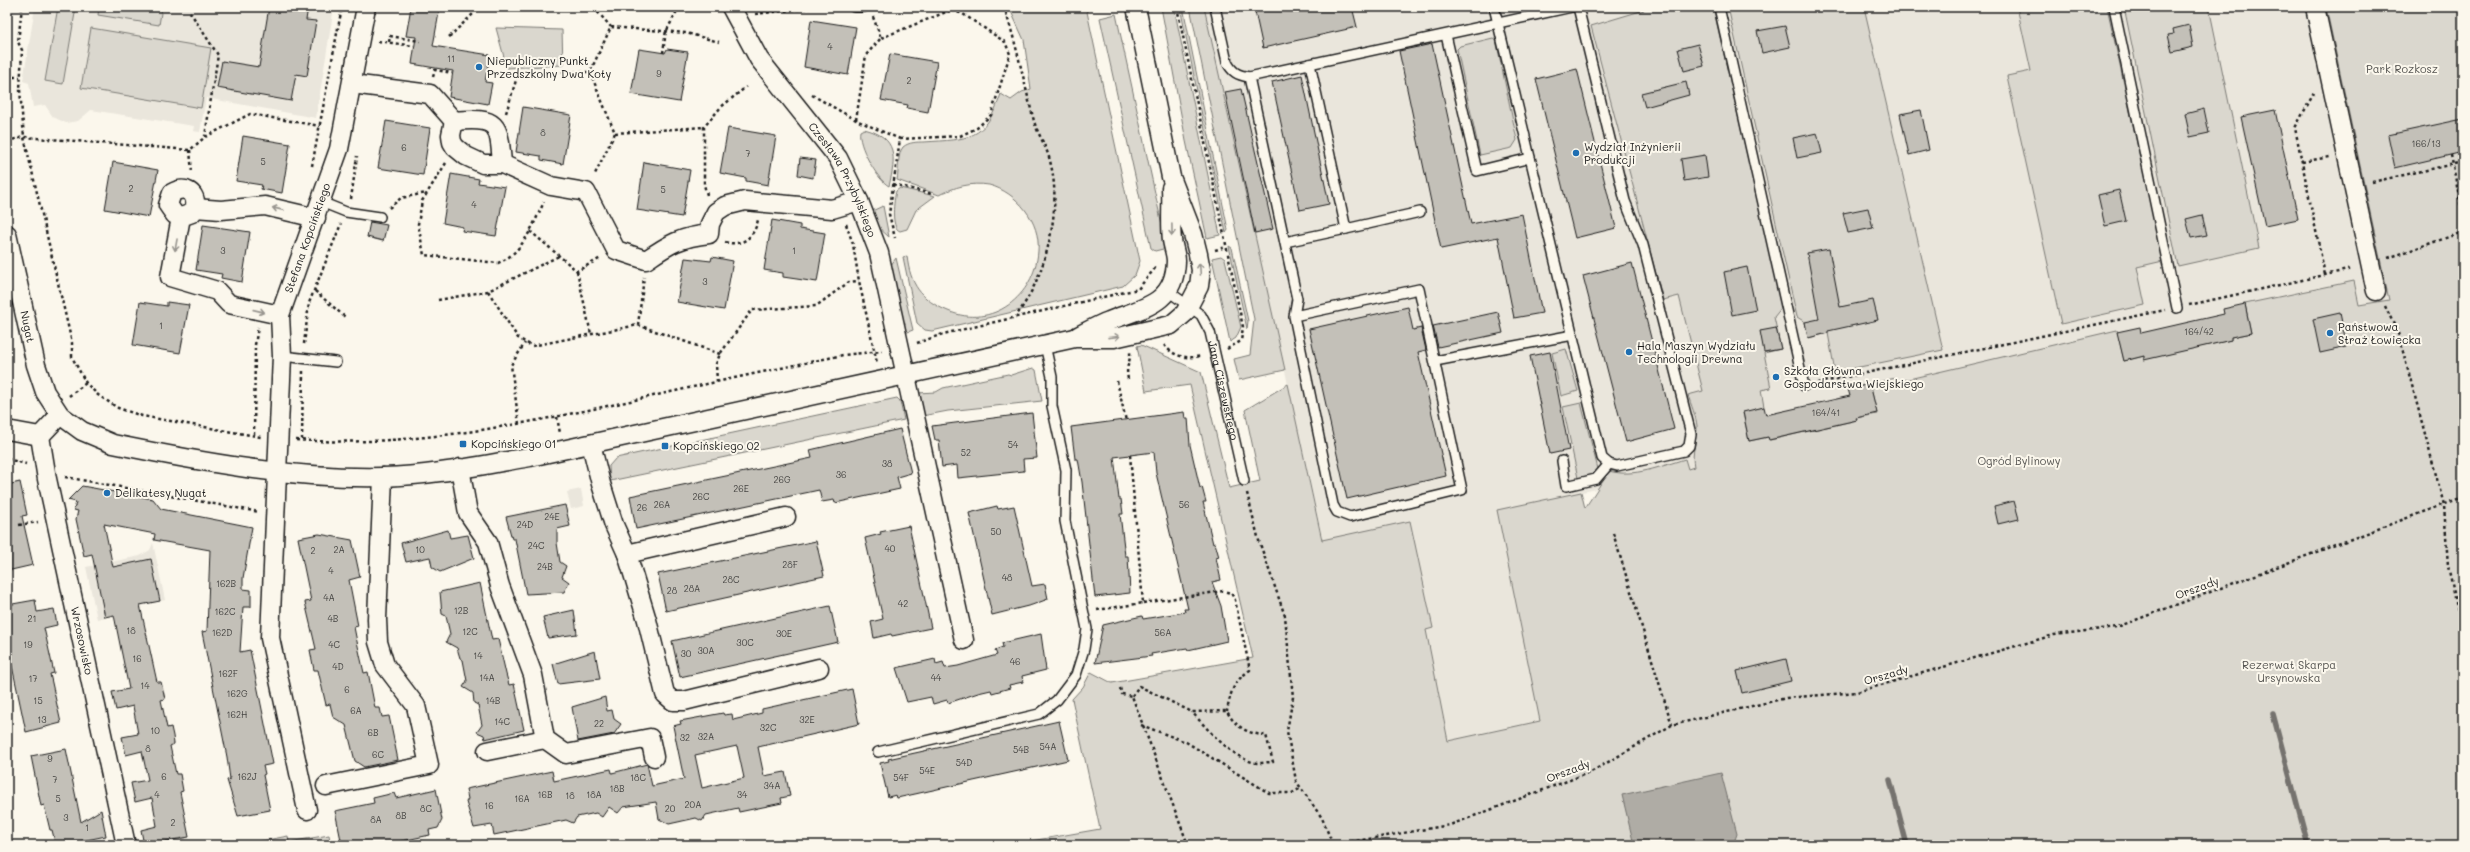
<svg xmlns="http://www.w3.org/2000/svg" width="2470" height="852" viewBox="0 0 2470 852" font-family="Mali,sans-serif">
  <rect width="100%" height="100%" fill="#fbf7ec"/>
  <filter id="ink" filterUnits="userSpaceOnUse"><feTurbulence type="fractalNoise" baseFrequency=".025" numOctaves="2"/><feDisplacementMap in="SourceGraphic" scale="8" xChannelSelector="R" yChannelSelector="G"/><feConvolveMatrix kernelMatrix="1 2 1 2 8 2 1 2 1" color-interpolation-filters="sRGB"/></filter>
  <g filter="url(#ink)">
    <path fill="#eae6dc" d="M35 7H334L316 118 206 98 200 132 193 131 194 126 91 110 78 121 66 123 53 117 45 105 33 107 29 83 23 81Z
      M1204 7H2463L2389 300 2359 305 2354 281 2287 478 1597 489 1582 492 1628 702 1371 758Z
      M581 489 584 506 571 509 567 492Z
      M153 543 165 600 143 605 142 609 97 619 86 567 140 556 150 550Z"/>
    <path fill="#dad7ce" stroke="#7b7a75" d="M58 7H76L63 84 45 81Z
      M99 7H162L159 25 98 15Z
      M1009 7H1086L1140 261 1135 275 1123 286 932 331 925 330 917 323 903 257 907 256C910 284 921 300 948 311 992 330 1035 296 1038 251 1041 222 1017 192 989 185 971 182 954 187 939 195L897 180C899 171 897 154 903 147 909 142 917 142 924 142 969 139 985 141 1001 94L1011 100 1022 92 1031 89 1024 40Z
      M1161 7H1174L1220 235 1207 238 1186 141Z
      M1180 7H1183L1228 230 1226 233Z
      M1190 7H1204L1285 370 1239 380 1234 359 1250 355 1254 319Z
      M1643 7H1713L1782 307 1774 317 1781 349 1764 353 1771 388 1761 390 1764 407 1743 413 1749 441 1768 437 1770 440 1857 420 1856 418 1877 414 1870 384 1895 378 1896 382 2117 330 2124 361 2144 356V359L2231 340V337L2251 333 2245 304 2354 281 2359 305 2389 300 2326 7H2463V845H1008L1100 829 1072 699 1083 687 1091 672 1112 683 1253 658 1190 385 1146 391 1137 346 1141 345 1201 372 1229 488 1260 481 1245 410 1288 384 1322 540 1410 521 1433 628 1426 630 1448 741 1540 721 1497 510 1581 492 1585 508 1609 471C1634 478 1661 466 1685 459L1688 469 1694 467C1691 451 1697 442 1697 426 1696 416 1691 405 1688 395L1703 391 1679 296 1663 300 1591 26 1644 10Z
      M1728 7H1864L1943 350 1835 372 1828 333 1808 338 1805 322 1797 317Z
      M2017 7H2107L2163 261 2137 267 2145 305 2061 324 2007 76 2031 71Z
      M2124 7H2209L2259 248 2178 266Z
      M1116 14 1167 248 1155 251 1151 248 1100 18Z
      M91 28 211 48 201 108 81 88Z
      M496 28 562 30 563 65 507 68Z
      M1493 38 1496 40 1517 140 1512 148 1480 155 1457 49 1460 46Z
      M864 129C898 137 896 158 889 186 877 180 857 144 860 131Z
      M900 188 935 196 916 210 907 229 900 231C890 228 894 199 896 191Z
      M883 206 889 237 878 227 872 211Z
      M1229 246 1232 248 1248 321 1247 329Z
      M1221 256 1225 259 1241 327 1236 338 1230 342 1212 258Z
      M896 258 913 330 905 333 891 265Z
      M1566 349 1578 391 1561 396 1552 353Z
      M1033 368 1036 370 1042 401 948 411 922 416 917 393 936 392 943 388 1008 374 1011 375Z
      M897 398 900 401 904 420 610 481 609 466 616 458Z
      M1581 403 1599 473 1578 478 1563 407Z
      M329 835 331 845H241L288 836 289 842Z"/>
    <path fill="#afaca5" stroke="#74726e" d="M1721 773 1737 834 1733 845H1634L1622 795Z"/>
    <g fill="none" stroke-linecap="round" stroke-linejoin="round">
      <path stroke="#74726e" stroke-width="5.5" d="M2273 714 2308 845
        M1890 780 1907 845"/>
    </g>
    <path fill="#c3c0b8" stroke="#1c1c1c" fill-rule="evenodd" d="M269 7H308L306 20 316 21 307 76 296 74 291 101 217 88 222 61 259 67Z
      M411 7H440L433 46 490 55 485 82 492 83 488 104 449 97 453 71 412 64 416 37 406 36Z
      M1254 7H1352L1357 27 1263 48Z
      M811 20 856 27 848 75 804 67Z
      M2189 25 2193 47 2172 52 2168 35 2174 34 2173 29Z
      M1785 26 1790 47 1762 53 1757 31Z
      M1432 44 1471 224 1522 214 1542 313 1514 318 1498 237 1441 249 1399 51Z
      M1698 44 1704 66 1684 71 1678 49Z
      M639 49 665 53 667 49 688 52 679 102 631 94Z
      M890 54 937 62 928 112 907 108 908 105 881 100Z
      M1577 69 1616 228 1575 238 1536 79Z
      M1302 75 1329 204 1300 210 1272 82Z
      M1686 82 1689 95 1645 107 1641 93Z
      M1241 89 1273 229 1255 233 1225 92Z
      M523 107 571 115 563 164 541 160V156L516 152Z
      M2204 109 2209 133 2190 137 2185 114Z
      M1921 110 1929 150 1909 155 1900 114Z
      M2275 110 2298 219 2265 226 2241 117Z
      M2463 119V152L2395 168 2388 135Z
      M386 121 430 128 423 175 378 168Z
      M728 128 776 136 768 185 746 181V178L720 173Z
      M1817 133 1822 153 1797 158 1793 138Z
      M243 136 290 144 282 193 261 189 262 185 236 181Z
      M1705 155 1708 177 1684 181 1681 159Z
      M800 158 816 160 813 178 798 175Z
      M113 162 158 170 149 217 105 209Z
      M644 162 690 170 682 217 637 210Z
      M451 174 479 179 478 183 505 187 496 236 462 231 463 227 443 223Z
      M2119 190 2126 221 2105 226 2098 195Z
      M1868 208 1873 228 1848 233 1843 213Z
      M2202 215 2207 235 2191 238 2186 219Z
      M772 220 800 225V229L825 233 817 282 783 277V273L764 270Z
      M370 222 387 225 383 241 367 237Z
      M203 225 250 232 242 282 221 278 222 274 196 270Z
      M1829 249 1840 307 1873 300 1878 320 1828 331V333L1808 338 1805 322 1819 319 1807 253Z
      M712 257 733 261 724 310 677 302 685 258 711 261Z
      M1632 263 1674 429 1626 442 1583 276Z
      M1747 267 1756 310 1732 315 1724 272Z
      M140 302 167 306V302L189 305 180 353 133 345Z
      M2245 304 2251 333 2231 337V340L2144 360V356L2124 361 2117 332 2140 327 2141 333 2224 314 2223 309Z
      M1408 307 1413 330 1421 328 1426 350 1418 352 1446 476 1347 499 1309 329Z
      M1498 312 1503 333 1438 347 1433 326Z
      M2340 313 2347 347 2320 353 2313 319Z
      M1776 328 1781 349 1764 352 1760 331Z
      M1550 352 1569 450 1550 454 1530 356Z
      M1870 384 1877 413 1856 418 1857 420 1769 440 1768 437 1749 441 1743 412 1764 407 1766 415 1850 396 1848 389Z
      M1184 412 1185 418H1188L1190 445 1200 488 1202 487 1206 502H1203L1213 544 1215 543 1219 557 1216 558 1221 580 1212 582 1221 606 1227 641 1188 650 1187 648 1151 654 1152 656 1095 663 1103 625 1142 616 1143 619 1185 612 1184 609H1188L1156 473 1154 452 1114 457 1119 499H1121L1123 514H1120L1125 556H1128L1130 593 1095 597 1082 482 1078 459H1075L1071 427Z
      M1032 413 1037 458 1023 459 1024 471 958 478 957 465 942 467 939 440H935L932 426Z
      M900 429 911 473 897 477 900 489 835 503 834 500 822 502 819 490 636 529 630 496 812 458 810 450Z
      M20 482 27 515 22 516 33 565 7 571V485Z
      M82 486 153 499 161 509 252 527 243 578V589L251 590V607H243L240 652 250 650 273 764 263 766 265 774 263 775 270 810 238 816 227 780 230 779 227 757 202 632 207 631 210 550 154 540 155 534 104 524 113 567 151 559 160 601 140 605 157 682H161L163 690 165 699 161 700 167 728 171 727 173 736 174 744 170 746 176 774H180L183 791 180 792 189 837 144 845 141 830 157 826 152 798 135 802 131 783 148 780 142 751 126 755 122 737 138 734 133 706 116 710 112 692 129 689 114 615 105 617 92 554 84 556 76 519 78 511 74 510 76 502 68 500Z
      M2014 501 2019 519 1998 524 1994 506Z
      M565 505 570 526 557 529V543L560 562 566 566 562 577 569 582 564 592 526 594 515 539H512L506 517Z
      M997 506 998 509 1014 506 1032 586 1045 584 1048 599 1032 605 992 615 969 513Z
      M909 526 931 628 892 636 891 634 874 638 871 622 883 619 865 538 881 534 880 532Z
      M448 530 450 538 468 535 474 558 440 572 432 567 430 557 406 562 401 543Z
      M319 534 352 540 360 577 349 580 358 626 354 627 356 637 364 673 368 672 375 708H380L382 717 389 716 398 760 364 767 355 761 346 725 333 717 330 704 326 705 318 670H314L310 650 316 649 305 602 311 601 298 538Z
      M816 541 824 576 666 611 658 574Z
      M480 583 492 640 498 639 506 674 509 685 514 684 524 730 485 739 484 735 477 732 482 725 478 705 474 703 473 693 463 687 467 681 463 660 460 658 457 648 446 642 450 634 446 616 442 614 440 592Z
      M35 600 37 612 54 609 57 625 44 628 54 673 50 674 61 723 26 732 7 642V605Z
      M830 606 838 642 680 677 672 641Z
      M574 610 577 634 548 638 543 617Z
      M1041 634 1046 670 1022 676 1023 682 1009 685 1010 688 992 693 991 690 978 693 948 703 947 700 933 704 931 697 907 702 896 668 935 659 936 664 943 662 945 668 958 666 997 655 995 650 1003 647 1002 643Z
      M595 651 600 679 558 684 553 664Z
      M1786 659 1791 681 1742 693 1737 671Z
      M852 689 859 724 758 747 764 776 785 772 790 796 781 798 782 803 739 812 738 808 706 815 702 821 696 818 669 824 659 819 656 802 623 807 618 813 609 807 602 817 596 813 577 817 573 823 566 820 494 835 492 825 474 828 466 802 468 799 466 789 552 771 554 781 611 769 612 773 647 764 652 786 684 779 673 726 681 724 680 721 723 713 724 715 732 714 733 720 762 713V709ZM737 746 744 778 702 788 695 755Z
      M605 697 607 711 612 710 614 719 621 724 614 734 578 741 572 707Z
      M1059 721 1068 760 897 798 896 795 888 797 880 763 889 761 888 759Z
      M66 749 81 822 101 810 106 836 62 845 55 842 52 830H50L44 805 41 806 31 756Z
      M436 789 442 820 438 828 429 830 430 835 383 845H342L335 811 374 803 373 798 394 793 396 798Z"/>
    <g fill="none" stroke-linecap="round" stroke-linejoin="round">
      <defs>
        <g id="lane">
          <path d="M854 7H864"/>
          <path d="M1215 7 1227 62C1232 72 1237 75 1249 77"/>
          <path d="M1494 7 1602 458 1609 464 1617 466 1684 451 1689 446 1691 434 1643 245 1625 201 1578 7"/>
          <path d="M1719 7 1804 386"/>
          <path d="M2114 7 2177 308"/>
          <path d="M1446 35 1477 171 1530 158"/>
          <path d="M321 202 346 212 380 217"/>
          <path d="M1346 229 1420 212"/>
          <path d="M1285 242 1346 229 1310 64"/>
          <path id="s1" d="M1168 291 1201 315 1210 332 1244 481"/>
          <path d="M1294 316 1419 289 1462 490 1350 517 1337 512 1333 505 1294 316 1297 299 1249 77 1572 7"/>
          <path d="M282 356 336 362"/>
          <path d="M1435 361 1573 335"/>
          <path d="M1562 461 1566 486 1596 479 1609 464"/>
          <path d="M878 752 1039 714 1057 700 1076 675 1084 649 1087 629 1065 521 1066 470 1052 406V377L1045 345"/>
        </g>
        <g id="street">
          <path id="s2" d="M731 7 759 59 838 158 859 201 879 253 964 640"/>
          <path d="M2315 7 2376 291"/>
          <path d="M352 84 430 94 454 121 451 135 452 142 455 147 466 156 483 164H502L551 186 586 192 616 250 646 260C669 244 681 237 709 234L710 224 716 212 725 206 745 201 832 209 859 201"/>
          <path d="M454 121C498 117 499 123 502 164"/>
          <path d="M181 217 175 215 168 205 172 193C185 185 197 192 195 208"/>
          <path id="s3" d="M7 234 36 365 45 392 60 415 82 431 113 444C201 462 292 479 383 477 432 476 482 465 530 457L1075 338H1114L1171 325 1185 313 1199 286 1201 270 1198 254 1193 234 1171 177 1136 7"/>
          <path d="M280 315 229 304 217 291 170 277 181 217 192 213 195 208 221 210 265 206 316 218"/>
          <path d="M1078 336C1088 331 1098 325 1109 321 1141 308 1175 305 1176 261 1176 254 1173 247 1172 240 1170 223 1172 205 1171 188"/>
          <path d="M7 430 40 436 60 415"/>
          <path id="s4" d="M40 436 47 479 126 845"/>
          <path d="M591 444 601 484 614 525 627 554 647 620 665 694 673 701H684L819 668"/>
          <path d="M460 468 468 513 488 542 500 586 533 675 545 739 566 754 650 738 654 757"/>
          <path d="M627 554 786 517"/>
          <path d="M487 751 545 739"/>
          <path d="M326 786 429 765 416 706 385 665 378 642 377 619 383 477"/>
          <path id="s5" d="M307 810 270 638 282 356 280 315 339 149 366 7"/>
        </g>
      </defs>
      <use href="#lane" stroke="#1c1c1c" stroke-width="12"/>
      <use href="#street" stroke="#1c1c1c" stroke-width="21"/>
      <path stroke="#1c1c1c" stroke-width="2.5" stroke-dasharray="3 3" stroke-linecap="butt" d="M22 7 18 42 22 50 20 90 24 137 72 343V357L86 383 98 395 118 408 142 416 261 437
        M587 7 595 9 611 27
        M1004 7C1017 45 1024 83 1034 121 1038 135 1047 147 1050 161 1063 209 1046 277 1016 316
        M1177 7 1243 327 1241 341 1227 349
        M190 12 218 55 205 136
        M755 14 817 7
        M667 30 679 7
        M449 37 473 14 474 7
        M881 38 951 10 953 7
        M378 41 414 46
        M389 42 390 36 420 41
        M663 53 666 30
        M487 72 517 77
        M590 72 615 133 594 176
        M7 77H20
        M433 77 435 70 452 73
        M2314 93 2295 128 2325 275
        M812 95 856 120 900 139 889 214 895 238
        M506 113 517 77 524 72H590L611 27 686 33 719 42
        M856 120 866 55 881 38 873 17
        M615 133 704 127
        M900 139 960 136 977 128 991 115 1010 54 1005 42 963 14 951 10
        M7 141 24 137 190 150 205 137 250 114 320 126
        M190 150 192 173
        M2451 155 2463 218
        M2302 162 2329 157
        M446 163 422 201 418 224 424 255 498 263C523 253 533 225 544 202
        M312 166 342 7
        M2372 182 2463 162
        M893 184 932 194
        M707 195 704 185V127L721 107 746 87
        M351 199 357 156
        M389 208 401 198 426 193
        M846 224 853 244 859 281 877 363
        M530 231 577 271 601 258
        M725 242C743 247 754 237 758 220
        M1215 250 1226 247
        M2388 258 2463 232
        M577 271 591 334
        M315 291 345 317
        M488 291 518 338 532 346 638 325 720 354
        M438 300 488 291 559 256
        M2189 305 2352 269
        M2385 306 2398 333 2444 505 2448 566 2463 634
        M638 325 644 277
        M917 343 943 334 1138 289 1156 267
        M304 344 309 303 341 224
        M1164 345C1174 357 1187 359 1201 356
        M1128 379C1125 364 1131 363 1130 352
        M1117 381 1126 421
        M717 382 716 364 720 354 752 310 816 306 849 282 859 281
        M1818 383 2165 310
        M69 396 86 383
        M557 417 560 433
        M519 424 511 365 525 343
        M254 435 255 345 258 327
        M296 440C414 448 530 423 644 398 710 383 776 369 843 355L882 351
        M302 440 303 371
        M7 459 26 464
        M65 477 259 512
        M1247 493 1259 541 1285 616 1293 697 1287 731 1296 781 1322 818 1333 845
        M19 525 38 522
        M1613 533 1672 725
        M1143 603 1223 591 1231 593 1235 600 1250 670C1233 682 1231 691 1227 711
        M1097 610 1143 603 1130 455
        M1120 688 1122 694 1132 696 1188 845
        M1132 696 1139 686 1192 712 1227 711C1234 726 1249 735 1266 735L1273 762C1268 762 1262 763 1257 763 1234 760 1207 729 1192 712
        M1141 725 1186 742 1269 793H1292L1301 788
        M1333 845 1450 825 1591 772 1672 725 1786 698 1857 692 2054 635 2117 627 2463 497"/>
      <use href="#lane" stroke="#fbf7ec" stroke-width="9"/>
      <use href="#street" stroke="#fbf7ec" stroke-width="18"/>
    </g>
    <defs><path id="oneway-shaft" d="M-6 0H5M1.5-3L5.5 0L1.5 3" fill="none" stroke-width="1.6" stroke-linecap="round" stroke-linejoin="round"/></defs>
    <g stroke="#97948e">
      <use href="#oneway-shaft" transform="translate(278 209) rotate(-167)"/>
      <use href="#oneway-shaft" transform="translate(1172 230) rotate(89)"/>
      <use href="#oneway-shaft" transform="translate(176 245) rotate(100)"/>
      <use href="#oneway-shaft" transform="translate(1200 269) rotate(-94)"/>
      <use href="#oneway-shaft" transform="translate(259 311) rotate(13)"/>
      <use href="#oneway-shaft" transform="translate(1114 337) rotate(-6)"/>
    </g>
  </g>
  <g fill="#1f6fb2" stroke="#fbf7ec" stroke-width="1.5">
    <circle cx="479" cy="67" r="4"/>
    <circle cx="1576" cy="153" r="4"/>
    <circle cx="2330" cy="333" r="4"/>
    <circle cx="1629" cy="352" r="4"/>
    <circle cx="1776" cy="377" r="4"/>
    <rect x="459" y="440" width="8" height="8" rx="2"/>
    <rect x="661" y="442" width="8" height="8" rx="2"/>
    <circle cx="107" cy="493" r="4"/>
  </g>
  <g text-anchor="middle" stroke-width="4" stroke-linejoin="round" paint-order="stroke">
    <g font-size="9" fill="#464543">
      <text x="830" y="50">4</text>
      <text x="451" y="62">11</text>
      <text x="659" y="77">9</text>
      <text x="909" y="84">2</text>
      <text x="543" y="136">8</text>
      <text x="2426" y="147">166/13</text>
      <text x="404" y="151">6</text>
      <text x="748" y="157">7</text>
      <text x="263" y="165">5</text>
      <text x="131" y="192">2</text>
      <text x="663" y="193">5</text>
      <text x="474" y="208">4</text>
      <text x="223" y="254">3</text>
      <text x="794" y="254">1</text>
      <text x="705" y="285">3</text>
      <text x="161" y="329">1</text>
      <text x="2199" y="335">164/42</text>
      <text x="1826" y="416">164/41</text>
      <text x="1013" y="448">54</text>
      <text x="966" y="456">52</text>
      <text x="887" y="467">38</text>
      <text x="841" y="478">36</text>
      <text x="782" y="483">26G</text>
      <text x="741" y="492">26E</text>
      <text x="701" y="500">26C</text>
      <text x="662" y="508">26A</text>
      <text x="1184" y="508">56</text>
      <text x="642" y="511">26</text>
      <text x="552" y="520">24E</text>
      <text x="525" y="528">24D</text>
      <text x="996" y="535">50</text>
      <text x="536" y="549">24C</text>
      <text x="890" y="552">40</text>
      <text x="339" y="553">2A</text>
      <text x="420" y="553">10</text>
      <text x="313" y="554">2</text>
      <text x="790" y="568">28F</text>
      <text x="545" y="570">24B</text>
      <text x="331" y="574">4</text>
      <text x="1007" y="581">48</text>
      <text x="731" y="583">28C</text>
      <text x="226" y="587">162B</text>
      <text x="692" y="592">28A</text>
      <text x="672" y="594">28</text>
      <text x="329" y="601">4A</text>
      <text x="903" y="607">42</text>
      <text x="461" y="614">12B</text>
      <text x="225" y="615">162C</text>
      <text x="32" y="622">21</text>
      <text x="333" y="622">4B</text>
      <text x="131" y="634">18</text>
      <text x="470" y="635">12C</text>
      <text x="222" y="636">162D</text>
      <text x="1163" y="636">56A</text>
      <text x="784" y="637">30E</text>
      <text x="745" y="646">30C</text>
      <text x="28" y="648">19</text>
      <text x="334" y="648">4C</text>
      <text x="706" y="654">30A</text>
      <text x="686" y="657">30</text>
      <text x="478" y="659">14</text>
      <text x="137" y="662">16</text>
      <text x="1015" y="665">46</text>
      <text x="338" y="670">4D</text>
      <text x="228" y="677">162F</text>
      <text x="487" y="681">14A</text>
      <text x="936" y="681">44</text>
      <text x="33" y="682">17</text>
      <text x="145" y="689">14</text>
      <text x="347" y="693">6</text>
      <text x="237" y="697">162G</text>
      <text x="38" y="704">15</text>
      <text x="493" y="704">14B</text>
      <text x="356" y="714">6A</text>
      <text x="237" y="718">162H</text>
      <text x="42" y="723">13</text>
      <text x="807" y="723">32E</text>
      <text x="502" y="725">14C</text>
      <text x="599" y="727">22</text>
      <text x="768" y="731">32C</text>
      <text x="155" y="734">10</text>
      <text x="373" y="736">6B</text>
      <text x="706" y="740">32A</text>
      <text x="685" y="741">32</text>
      <text x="1048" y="750">54A</text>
      <text x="148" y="752">8</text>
      <text x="1021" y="753">54B</text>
      <text x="378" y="758">6C</text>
      <text x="50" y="762">9</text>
      <text x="964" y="766">54D</text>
      <text x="927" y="774">54E</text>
      <text x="164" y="780">6</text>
      <text x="247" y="780">162J</text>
      <text x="638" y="781">18C</text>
      <text x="901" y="781">54F</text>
      <text x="55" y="783">7</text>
      <text x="772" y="789">34A</text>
      <text x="617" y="792">18B</text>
      <text x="157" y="798">4</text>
      <text x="545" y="798">16B</text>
      <text x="594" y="798">18A</text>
      <text x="742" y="798">34</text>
      <text x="570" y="799">18</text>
      <text x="58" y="802">5</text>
      <text x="522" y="802">16A</text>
      <text x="693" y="808">20A</text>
      <text x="489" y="809">16</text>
      <text x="426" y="812">8C</text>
      <text x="670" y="812">20</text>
      <text x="401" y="819">8B</text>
      <text x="66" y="821">3</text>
      <text x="376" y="823">8A</text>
      <text x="173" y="826">2</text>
      <text x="87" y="831">1</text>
    </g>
    <g font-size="11" fill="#1c1c1c" stroke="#fbf7ec" text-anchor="start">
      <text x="487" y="65">Niepubliczny Punkt<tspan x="487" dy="13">Przedszkolny Dwa Koty</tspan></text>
      <text x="1584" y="151">Wydział Inżynierii<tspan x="1584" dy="13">Produkcji</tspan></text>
      <text x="2338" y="331">Państwowa<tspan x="2338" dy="13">Straż Łowiecka</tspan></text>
      <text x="1637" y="350">Hala Maszyn Wydziału<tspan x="1637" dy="13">Technologii Drewna</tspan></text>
      <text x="1784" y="375">Szkoła Główna<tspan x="1784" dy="13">Gospodarstwa Wiejskiego</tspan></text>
      <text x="471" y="448">Kopcińskiego 01</text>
      <text x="673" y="450">Kopcińskiego 02</text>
      <text x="115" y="497">Delikatesy Nugat</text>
    </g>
    <g font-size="11" fill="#555451" stroke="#fbf7ec">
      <text x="2402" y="73">Park Rozkosz</text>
      <text x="2019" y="465">Ogród Bylinowy</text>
      <text x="2289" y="669">Rezerwat Skarpa<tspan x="2289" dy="13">Ursynowska</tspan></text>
    </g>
    <g font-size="11" fill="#1c1c1c" stroke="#fbf7ec">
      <text dy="4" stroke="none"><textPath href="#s2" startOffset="207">Czesława Przybylskiego</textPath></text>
      <text dy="4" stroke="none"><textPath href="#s5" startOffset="581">Stefana Kopcińskiego</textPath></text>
      <text dy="4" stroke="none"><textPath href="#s3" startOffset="95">Nugat</textPath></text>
      <text dy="4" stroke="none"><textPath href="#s1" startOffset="120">Jana Ciszewskiego</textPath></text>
      <text transform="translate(2197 588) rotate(-20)" y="4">Orszady</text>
      <text dy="4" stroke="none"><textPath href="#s4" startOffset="209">Wrzosowisko</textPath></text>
      <text transform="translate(1886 675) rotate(-16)" y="4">Orszady</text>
      <text transform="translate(1568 771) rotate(-21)" y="4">Orszady</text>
    </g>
  </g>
  <rect width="2470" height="852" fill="none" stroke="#fbf7ec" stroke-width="24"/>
  <rect x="12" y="12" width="2446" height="828" fill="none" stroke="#1c1c1c" stroke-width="1.5" filter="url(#ink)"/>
</svg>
